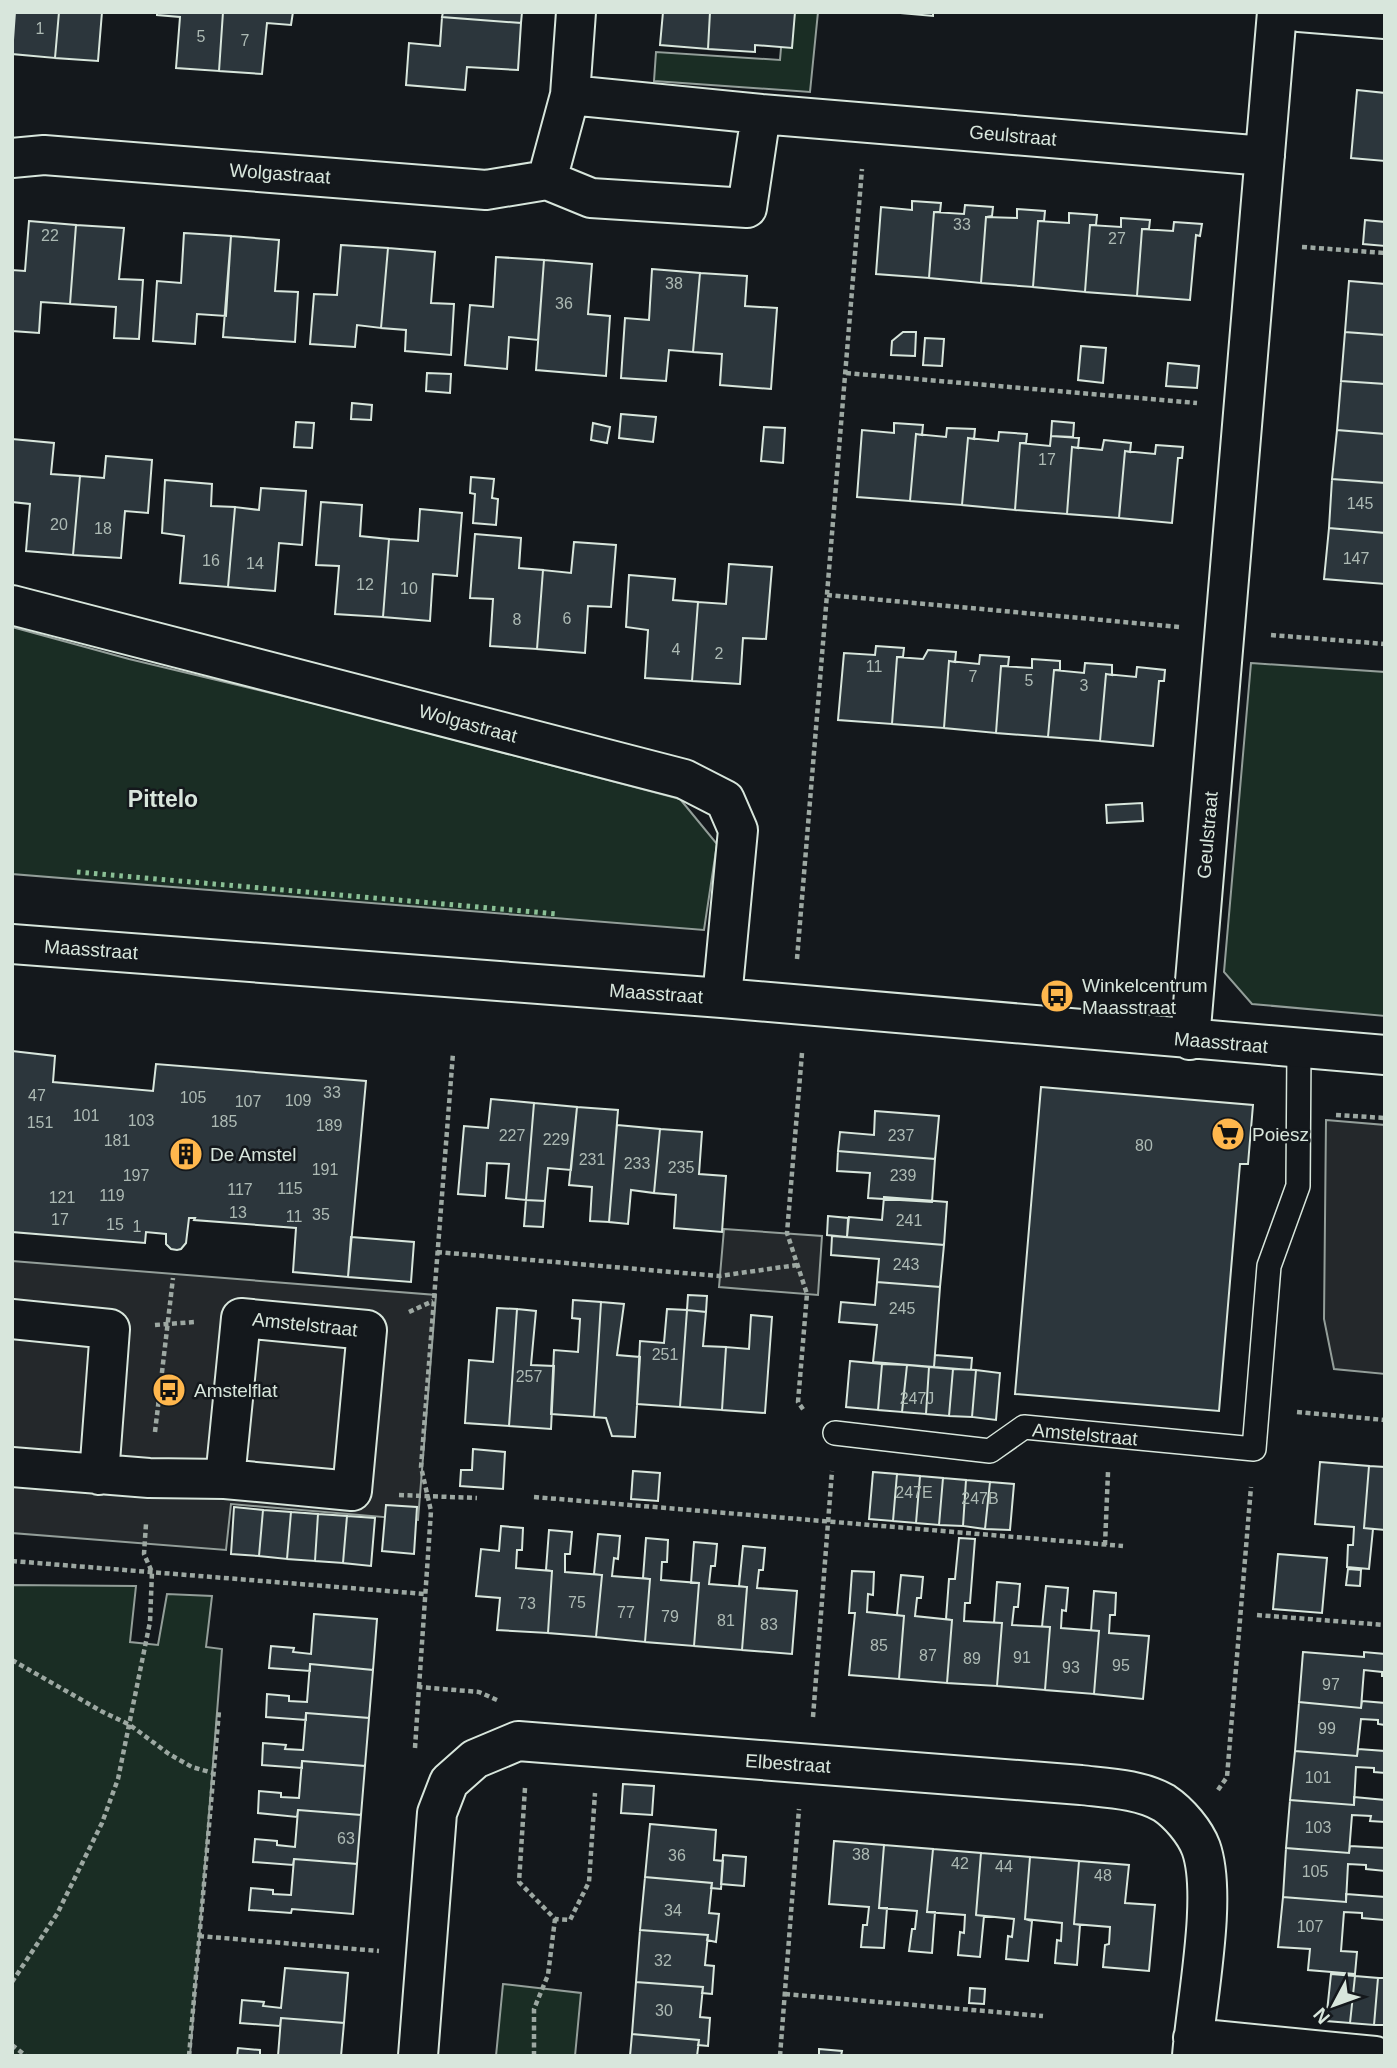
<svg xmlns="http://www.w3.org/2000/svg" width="1397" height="2068" viewBox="0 0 1397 2068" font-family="Arial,sans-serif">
  <rect width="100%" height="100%" fill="#14181c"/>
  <path fill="#1a2d24" stroke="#939e99" stroke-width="2" d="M784 12H818L810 92 654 81 656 52 780 60Z
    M12 627 129 659 333 708 680 799 717 844 704 930 12 874Z
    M1251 663 1385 672V1016L1252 1004 1224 972Z
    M12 1585 136 1586 130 1642 158 1645 167 1594 212 1596 206 1647 222 1649 190 2056H12Z
    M503 1984 581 1993 575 2056H496Z"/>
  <path fill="#24282b" stroke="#939e99" stroke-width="2" d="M1326 1120 1385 1125V1374L1334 1369 1324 1319Z
    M724 1229 822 1236 818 1295 719 1287Z
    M12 1261 436 1295 418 1520 231 1504 226 1550 12 1533Z"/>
  <path fill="#2c363c" stroke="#d8e6dc" stroke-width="2" d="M15 12H59L55 58 12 54Z
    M59 12H102L98 61 55 58Z
    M157 12H223L219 71 176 68 180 17 157 15Z
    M223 12H293L291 25 267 23 262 74 219 71Z
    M443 12H522L521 23 442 17Z
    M663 12H710L708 49 660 45Z
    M710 12H795L792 48 755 45V52L708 49Z
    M889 12H933V16Z
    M442 17 521 23 518 70 467 67 465 90 406 85 409 43 440 46Z
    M1357 90 1385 93V161L1351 158Z
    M912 201 941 203 940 212H934L929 278 876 274 881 207 912 210Z
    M965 205 993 207 992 216 986 217 981 283 929 278 934 212 964 214Z
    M1017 209 1045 211 1044 221H1038L1033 287 981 283 986 217 1017 218Z
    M1069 213 1097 215 1096 225H1090L1085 292 1033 287 1038 221 1069 223Z
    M1121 218 1150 220 1149 229H1142L1137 296 1085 292 1090 225 1121 227Z
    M1365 220 1385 222V246L1363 244Z
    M29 221 76 225 70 304 41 302 39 333 12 331V270L25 271Z
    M1174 222 1202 224 1200 236 1196 235 1190 300 1137 296 1142 229 1173 231Z
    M76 225 124 228 119 279 143 280 139 339 114 338 116 307 70 304Z
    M184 233 231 236 226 316 197 314 195 344 153 341 157 281 181 283Z
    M231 236 279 240 275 291 298 292 295 342 223 337Z
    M341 245 388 248 381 328 357 325 355 347 310 344 314 294 337 295Z
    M388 248 435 252 431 303 454 304 451 355 405 351 406 330 381 328Z
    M496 257 544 260 538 340 509 337 507 369 465 365 470 305 493 307Z
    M544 260 592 264 588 314 610 316 606 376 536 370Z
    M652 269 700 273 693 352 669 350 666 381 621 378 625 318 649 320Z
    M700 273 747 276 745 306 777 308 771 389 720 385 722 354 693 352Z
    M1349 281 1385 284V335L1345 332Z
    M903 332H916L915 356 891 355 892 341Z
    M1345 332 1385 335V384L1341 381Z
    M925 338 944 339 942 366 923 365Z
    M1081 346 1106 348 1103 383 1078 380Z
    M1168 363 1199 366 1197 388 1166 386Z
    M427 373 451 374 450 393 426 391Z
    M1341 381 1385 384V434L1337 430Z
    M352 403 372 405 371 420 351 419Z
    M621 414 656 417 653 442 619 438Z
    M1052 421 1074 423 1073 437 1051 436Z
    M296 422 314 423 312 448 294 447Z
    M593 423 610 427 607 443 591 440Z
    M894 423 923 425 922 435 916 434 910 501 857 497 862 430 894 433Z
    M764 427 785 428 783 463 761 461Z
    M947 428 975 429 974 439 968 438 962 505 910 501 916 434 946 437Z
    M1337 430 1385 434V483L1332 479Z
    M999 432 1027 434 1026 443H1020L1015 510 962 505 968 438 998 441Z
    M1051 436 1079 438 1078 448 1072 447 1067 514 1015 510 1020 443 1050 446Z
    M12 439 54 443 51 474 80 476 73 555 26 551 30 504 12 502Z
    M1104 440 1131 443 1130 452 1125 451 1119 518 1067 514 1072 447 1102 450Z
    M1156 445 1183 447 1182 458H1178L1172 523 1119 518 1125 451 1155 454Z
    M106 456 152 460 148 513 125 511 121 558 73 555 80 476 104 478Z
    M471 477 494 479 492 498 498 499 496 525 473 523 475 494 470 493Z
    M1332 479 1385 483V533L1329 528Z
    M165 480 212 484 211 506 235 507 228 587 180 583 184 536 162 533Z
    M261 488 306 491 302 545 279 543 275 591 228 587 235 507 259 510Z
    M321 502 362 505 360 536 389 539 383 617 335 614 339 566 316 565Z
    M420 509 462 513 457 576 433 574 430 621 383 617 389 539 418 541Z
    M1329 528 1385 533V584L1324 579Z
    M475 534 521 538 519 568 543 570 537 649 490 646 493 599 470 598Z
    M574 542 616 545 611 607 588 606 585 653 537 649 543 570 571 573Z
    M729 564 772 567 766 639 743 638 740 684 692 681 698 602 726 604Z
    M629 575 675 579 673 600 698 602 692 681 645 678 648 630 626 627Z
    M876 646 904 648 903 657H897L892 724 838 720 844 653 875 655Z
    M928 650 956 652 955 662 949 661 944 728 892 724 897 657 923 659Z
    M980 655 1009 657 1008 666H1001L996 733 944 728 949 661 979 664Z
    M1032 659 1060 661V670H1054L1048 737 996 733 1001 666 1032 668Z
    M1085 663 1112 665V675L1106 674 1100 741 1048 737 1054 670 1084 673Z
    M1137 667 1165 670 1164 681H1159L1153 746 1100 741 1106 674 1136 677Z
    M1142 803 1143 821 1107 823 1106 805Z
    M12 1051 55 1056 53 1082 153 1091 156 1064 366 1081 348 1277 293 1272 296 1228 194 1220 195 1218H189L186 1243 181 1249 177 1250 171 1249 166 1244V1234L146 1232 145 1243 12 1232Z
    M1041 1087 1253 1105 1248 1164H1240L1219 1411 1015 1394Z
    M491 1099 534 1103 526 1200 506 1198 509 1164 487 1163 485 1196 458 1194 464 1126 488 1128Z
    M534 1103 577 1107 571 1170 548 1168 545 1201 526 1200Z
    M577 1107 618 1110 609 1222 590 1221 592 1187 569 1185Z
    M875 1111 939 1116 935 1159 838 1151 840 1132 874 1135Z
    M617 1125 660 1129 654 1193 631 1190 628 1224 609 1222Z
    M660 1129 702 1132 699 1174 726 1176 722 1232 674 1228 676 1195 654 1193Z
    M838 1151 935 1159 932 1202 868 1198 870 1173 837 1171Z
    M884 1197 947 1202 944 1245 847 1237 849 1217 882 1220Z
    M526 1200 545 1201 543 1227 524 1226Z
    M828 1216 848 1218 847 1237 827 1235Z
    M832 1236 944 1245 940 1287 877 1282 879 1259 831 1255Z
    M351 1237 414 1242 411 1282 348 1277Z
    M877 1282 940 1287 934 1367 873 1362 877 1325 839 1322 841 1302 875 1305Z
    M688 1295 707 1296 706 1312 687 1310Z
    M573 1300 601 1302 594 1417 551 1414 554 1350 578 1352 580 1319 572 1318Z
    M601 1302 624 1304 617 1355 640 1357 635 1437 612 1436 606 1418 594 1417Z
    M497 1308 517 1309 509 1426 465 1423 469 1360 493 1362Z
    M517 1309 536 1311 531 1365 554 1366 551 1429 509 1426Z
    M667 1309 687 1310 680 1407 637 1404 640 1341 664 1343Z
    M687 1310 706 1312 703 1346 726 1347 722 1410 680 1407Z
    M751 1315 772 1317 765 1413 722 1410 726 1347 749 1349Z
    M935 1355 972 1358 971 1370 934 1367Z
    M850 1361 882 1364 878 1410 846 1407Z
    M882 1364 907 1365 902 1412 878 1410Z
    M907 1365 929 1367 926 1414 902 1412Z
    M929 1367 953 1369 949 1416 926 1414Z
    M953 1369 976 1370 972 1417 949 1416Z
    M976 1370 1000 1373 996 1420 972 1417Z
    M473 1449 505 1452 503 1489 460 1486 461 1470H472Z
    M1320 1462 1369 1466 1364 1528 1373 1529 1369 1569 1347 1567 1348 1545H1353L1354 1527 1315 1524Z
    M1369 1466 1385 1467V1530L1364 1528Z
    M633 1471 660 1473 658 1501 631 1499Z
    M873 1472 897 1474 893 1521 869 1519Z
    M897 1474 920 1476 916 1523 893 1521Z
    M920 1476 943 1478 939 1525 916 1523Z
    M943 1478 966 1480 963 1526 939 1525Z
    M966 1480 990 1482 985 1529 963 1526Z
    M990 1482 1014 1484 1010 1530 985 1529Z
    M386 1505 417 1507 414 1554 382 1551Z
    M234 1507 263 1510 259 1556 231 1554Z
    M263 1510 291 1512 287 1559 259 1556Z
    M291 1512 318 1514 315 1561 287 1559Z
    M318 1514 347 1516 343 1563 315 1561Z
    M347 1516 375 1518 371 1566 343 1563Z
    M501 1526 523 1528 522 1550H517L516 1568 552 1571 548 1633 497 1630 500 1598 476 1596 481 1549 499 1551Z
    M549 1530 572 1532 570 1554H565V1572L602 1575 596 1637 548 1633 552 1571 546 1570Z
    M598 1534 620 1536 618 1559 614 1558 612 1576 650 1579 645 1642 596 1637 602 1575 594 1574Z
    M646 1538 668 1540 667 1562H662L661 1580 699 1583 694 1646 645 1642 650 1579 643 1578Z
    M959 1538 975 1539 970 1603H965L964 1621 1002 1623 997 1686 947 1683 952 1620 946 1619 949 1579H955Z
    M694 1542 717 1544 715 1566H711L709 1584 747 1587 742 1650 694 1646 699 1583H691Z
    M743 1546 765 1548 763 1570H759L757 1588 797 1591 792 1654 742 1650 747 1587 739 1586Z
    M1278 1554 1327 1558 1322 1613 1273 1609Z
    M1348 1569 1361 1570 1360 1586 1346 1585Z
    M852 1571 874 1572 873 1595 868 1594 867 1612 904 1616 899 1679 849 1675 855 1613H849Z
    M901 1575 923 1577 921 1598H917L915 1616 952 1620 947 1683 899 1679 904 1616 897 1615Z
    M997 1582 1020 1584 1018 1607H1014L1012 1625 1050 1627 1045 1690 997 1686 1002 1623H994Z
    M1046 1586 1068 1588 1066 1611 1062 1610 1061 1628 1099 1631 1094 1694 1045 1690 1050 1627H1042Z
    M1094 1591 1116 1593 1115 1615H1110L1109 1633 1149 1636 1143 1699 1094 1694 1099 1631H1091Z
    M314 1614 377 1619 373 1670 310 1664V1671L269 1668 271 1646 294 1648 293 1652 311 1654Z
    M1303 1652 1364 1657V1652L1385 1654V1676H1382V1672L1364 1670 1361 1708 1299 1702Z
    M310 1664 373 1670 369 1718 306 1713V1720L266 1717 267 1694 289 1696V1701L307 1702Z
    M1362 1701 1385 1703V1725L1378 1724V1720L1361 1719 1357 1756 1295 1751 1299 1702 1361 1708Z
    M306 1713 369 1718 365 1766 302 1761V1768L262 1765 263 1743 286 1745 285 1749 303 1750Z
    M1358 1749 1385 1751V1773L1374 1772V1768L1356 1767 1354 1805 1290 1800 1295 1751 1357 1756Z
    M302 1761 365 1766 361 1815 298 1810 297 1817 258 1813 259 1791 281 1793V1797L299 1798Z
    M623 1784 654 1786 652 1815 621 1813Z
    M1354 1797 1385 1800V1822L1370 1821 1371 1816 1352 1815 1349 1853 1286 1848 1290 1800 1354 1805Z
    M298 1810 361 1815 357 1864 294 1859 293 1865 253 1862 255 1839 277 1841V1845L295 1847Z
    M650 1824 716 1830 714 1860 723 1861 721 1889 711 1888 712 1883 645 1877Z
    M834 1841 884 1845 879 1908H887L884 1948 861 1947 863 1925H867L869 1907 829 1904Z
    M884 1845 933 1849 927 1912H935L932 1953 909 1951 912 1929H915L917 1911 879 1908Z
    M1350 1846 1385 1848V1871L1366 1869V1865L1348 1864 1346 1902 1283 1897 1286 1848 1349 1853Z
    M933 1849 981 1853 976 1915 984 1916 980 1957 958 1955 960 1932 964 1933 965 1915 927 1912Z
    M981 1853 1030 1857 1025 1919 1032 1921 1028 1961 1006 1959 1008 1936 1012 1937 1014 1919 976 1915Z
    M723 1855 746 1857 744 1886 721 1884Z
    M1030 1857 1079 1861 1074 1924 1080 1925 1077 1965 1055 1963 1057 1940 1061 1941 1062 1923 1025 1919Z
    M294 1859 357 1864 353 1914 292 1909 291 1913 249 1910 251 1888 273 1890V1894L291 1895Z
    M1079 1861 1129 1865 1125 1903 1155 1905 1149 1971 1103 1967 1105 1945 1109 1944 1110 1927 1074 1924Z
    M645 1877 712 1883 709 1913 719 1914 716 1942 707 1940 708 1935 640 1930Z
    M1346 1894 1385 1897 1384 1920 1362 1918V1913L1344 1912 1341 1951 1357 1952 1355 1974 1308 1970 1310 1949 1278 1947 1283 1897 1346 1902Z
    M640 1930 708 1935 705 1965 714 1966 712 1994 702 1993 703 1987 636 1982Z
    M285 1968 348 1973 344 2023 281 2018 280 2026 240 2023 242 2000 264 2002 263 2006 281 2008Z
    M1331 1974 1355 1976 1350 2023 1326 2021Z
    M1355 1976 1378 1978 1374 2025 1350 2023Z
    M1378 1978H1385V2025H1374Z
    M636 1982 703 1987 700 2017 710 2018 708 2046 698 2045 699 2040 632 2034Z
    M970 1988 985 1989 984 2004 969 2003Z
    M281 2018 344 2023 341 2056H237L238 2048 260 2050V2055L278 2056Z
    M632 2034 699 2040 697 2056H630Z
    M819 2049 842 2051 841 2056H819Z"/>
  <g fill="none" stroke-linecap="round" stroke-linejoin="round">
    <defs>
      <path id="service" d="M835 1433 990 1451 1024 1427 1254 1449 1269 1266 1298 1186 1299 1049"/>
      <path id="minor" d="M1299 12 1385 19
        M761 114 1265 156
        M12 158 44 155 486 190 547 180 591 198 747 208 761 114 570 95 576 12
        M547 180 570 95
        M12 605 684 779 725 800 738 830 722 998
        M12 944 722 998 1385 1055
        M1190 1040 1277 12
        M12 1319 110 1329 99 1475
        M12 1467 149 1478 225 1479 352 1491 367 1330 241 1318 225 1479
        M1193 2038 1375 2056
        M418 2056 437 1813 449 1782 475 1759 518 1741 1081 1785C1108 1788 1140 1789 1164 1803 1179 1813 1195 1832 1201 1848 1218 1896 1196 2002 1192 2056"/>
    </defs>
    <use href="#service" stroke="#d8e6dc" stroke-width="26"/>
    <use href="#minor" stroke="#d8e6dc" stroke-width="42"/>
    <path stroke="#9da8a2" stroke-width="4.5" stroke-dasharray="5 3.5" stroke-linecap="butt" d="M1302 247 1385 253
      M846 373 1197 403
      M827 595 1179 627
      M1271 635 1385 644
      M797 959 862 169
      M802 1053 787 1233 807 1294 798 1402 805 1412
      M1336 1115 1385 1118
      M437 1252 719 1276 797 1265
      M409 1312 433 1301
      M155 1325 195 1322
      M1297 1412 1385 1420
      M155 1432 173 1278
      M399 1495 477 1498
      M534 1497 1123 1546
      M1105 1545 1108 1472
      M12 1561 425 1594
      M1257 1615 1385 1625
      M12 1660 101 1711 130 1725 169 1754 192 1767 213 1773
      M419 1687 431 1511 421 1467 453 1053
      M813 1717 832 1471
      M415 1748 419 1687 479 1692 497 1700
      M525 1788 519 1882 555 1919 570 1920 589 1882 595 1793
      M1218 1790 1227 1777 1251 1487
      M199 1936 379 1951
      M12 1982 57 1914 102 1823 118 1779 150 1622 152 1572 144 1554 146 1524
      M785 1994 1043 2016
      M12 2045 26 2056
      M189 2056 219 1711
      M534 2056V2009L548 1975 555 1919
      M780 2056 799 1809"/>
    <use href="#service" stroke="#14181c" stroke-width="23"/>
    <use href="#minor" stroke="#14181c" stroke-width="38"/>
    <path stroke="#8ac095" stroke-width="5" stroke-dasharray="3.5 5" stroke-linecap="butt" d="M77 872 558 914"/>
  </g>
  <defs>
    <symbol id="bus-disc" viewBox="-11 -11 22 22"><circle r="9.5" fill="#ffb74d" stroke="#14181c"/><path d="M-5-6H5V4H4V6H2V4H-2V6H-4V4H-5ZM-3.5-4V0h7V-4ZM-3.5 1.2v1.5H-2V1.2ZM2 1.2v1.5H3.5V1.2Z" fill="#111"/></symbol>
    <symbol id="supermarket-disc" viewBox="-11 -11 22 22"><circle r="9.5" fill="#ffb74d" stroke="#14181c"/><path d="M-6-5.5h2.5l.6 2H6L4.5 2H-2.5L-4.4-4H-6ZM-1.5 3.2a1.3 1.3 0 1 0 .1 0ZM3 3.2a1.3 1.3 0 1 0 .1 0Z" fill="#111"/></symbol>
    <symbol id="building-disc" viewBox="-11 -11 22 22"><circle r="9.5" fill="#ffb74d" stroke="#14181c"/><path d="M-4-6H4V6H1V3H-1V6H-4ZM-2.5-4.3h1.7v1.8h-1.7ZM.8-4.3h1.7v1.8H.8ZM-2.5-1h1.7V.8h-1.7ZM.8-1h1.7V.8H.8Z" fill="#111"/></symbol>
  </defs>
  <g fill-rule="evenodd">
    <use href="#bus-disc" x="1038" y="977" width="38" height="38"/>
    <use href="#supermarket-disc" x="1209" y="1115" width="38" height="38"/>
    <use href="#building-disc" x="167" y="1135" width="38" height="38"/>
    <use href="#bus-disc" x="150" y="1371" width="38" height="38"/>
  </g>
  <g text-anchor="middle" stroke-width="5" stroke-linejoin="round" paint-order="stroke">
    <g font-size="16" fill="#adbab4">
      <text x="40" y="34">1</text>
      <text x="201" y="42">5</text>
      <text x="245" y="46">7</text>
      <text x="962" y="230">33</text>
      <text x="50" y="241">22</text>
      <text x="1117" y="244">27</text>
      <text x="674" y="289">38</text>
      <text x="564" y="309">36</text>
      <text x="1047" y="465">17</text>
      <text x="1360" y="509">145</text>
      <text x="59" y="530">20</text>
      <text x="103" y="534">18</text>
      <text x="1356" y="564">147</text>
      <text x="211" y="566">16</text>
      <text x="255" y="569">14</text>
      <text x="365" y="590">12</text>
      <text x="409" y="594">10</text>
      <text x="567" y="624">6</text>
      <text x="517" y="625">8</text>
      <text x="676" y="655">4</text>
      <text x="719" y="659">2</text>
      <text x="874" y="672">11</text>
      <text x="973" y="682">7</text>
      <text x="1029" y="686">5</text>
      <text x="1084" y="691">3</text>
      <text x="332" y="1098">33</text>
      <text x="37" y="1101">47</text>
      <text x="193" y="1103">105</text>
      <text x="298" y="1106">109</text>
      <text x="248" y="1107">107</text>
      <text x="86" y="1121">101</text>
      <text x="141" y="1126">103</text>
      <text x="224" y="1127">185</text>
      <text x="40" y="1128">151</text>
      <text x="329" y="1131">189</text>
      <text x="512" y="1141">227</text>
      <text x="901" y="1141">237</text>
      <text x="556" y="1145">229</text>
      <text x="117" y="1146">181</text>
      <text x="1144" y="1151">80</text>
      <text x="592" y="1165">231</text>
      <text x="637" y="1169">233</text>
      <text x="681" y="1173">235</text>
      <text x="325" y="1175">191</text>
      <text x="136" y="1181">197</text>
      <text x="903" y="1181">239</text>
      <text x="290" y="1194">115</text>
      <text x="240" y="1195">117</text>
      <text x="112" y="1201">119</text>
      <text x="62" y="1203">121</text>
      <text x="238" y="1218">13</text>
      <text x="321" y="1220">35</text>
      <text x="294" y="1222">11</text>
      <text x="60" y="1225">17</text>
      <text x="909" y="1226">241</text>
      <text x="115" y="1230">15</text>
      <text x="137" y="1232">1</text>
      <text x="906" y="1270">243</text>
      <text x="902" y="1314">245</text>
      <text x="665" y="1360">251</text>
      <text x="529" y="1382">257</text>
      <text x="917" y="1404">247J</text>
      <text x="914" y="1498">247E</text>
      <text x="980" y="1504">247B</text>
      <text x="577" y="1608">75</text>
      <text x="527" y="1609">73</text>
      <text x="626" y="1618">77</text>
      <text x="670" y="1622">79</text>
      <text x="726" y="1626">81</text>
      <text x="769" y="1630">83</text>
      <text x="879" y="1651">85</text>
      <text x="928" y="1661">87</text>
      <text x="1022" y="1663">91</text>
      <text x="972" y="1664">89</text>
      <text x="1121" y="1671">95</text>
      <text x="1071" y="1673">93</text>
      <text x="1331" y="1690">97</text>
      <text x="1327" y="1734">99</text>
      <text x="1318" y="1783">101</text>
      <text x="1318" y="1833">103</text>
      <text x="346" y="1844">63</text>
      <text x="861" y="1860">38</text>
      <text x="677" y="1861">36</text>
      <text x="960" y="1869">42</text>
      <text x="1004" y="1872">44</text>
      <text x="1315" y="1877">105</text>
      <text x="1103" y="1881">48</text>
      <text x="673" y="1916">34</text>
      <text x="1310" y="1932">107</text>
      <text x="663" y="1966">32</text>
      <text x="664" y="2016">30</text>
    </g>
    <g font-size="19" fill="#d8e6dc" stroke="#14181c">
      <text transform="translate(1013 135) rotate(5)" y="7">Geulstraat</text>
      <text transform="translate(280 173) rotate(4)" y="7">Wolgastraat</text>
      <text transform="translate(468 723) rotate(15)" y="7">Wolgastraat</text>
      <text transform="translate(1207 835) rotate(-85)" y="7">Geulstraat</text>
      <text transform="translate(91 949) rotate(4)" y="7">Maasstraat</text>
      <text transform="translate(656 993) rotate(4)" y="7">Maasstraat</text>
      <text transform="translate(1221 1042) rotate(5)" y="7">Maasstraat</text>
      <text transform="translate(305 1324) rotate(6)" y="7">Amstelstraat</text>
      <text transform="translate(1085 1434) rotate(5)" y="7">Amstelstraat</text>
      <text transform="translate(788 1763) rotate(4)" y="7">Elbestraat</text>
    </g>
    <g font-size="19" fill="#d8e6dc" stroke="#14181c" text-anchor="start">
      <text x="1082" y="992">Winkelcentrum<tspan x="1082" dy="22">Maasstraat</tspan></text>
      <text x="1252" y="1141">Poiesz</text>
      <text x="210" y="1161">De Amstel</text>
      <text x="194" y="1397">Amstelflat</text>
    </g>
    <g font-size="23" font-weight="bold" fill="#d8e6dc" stroke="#14181c">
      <text x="163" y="807">Pittelo</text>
    </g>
  </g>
  <rect width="1397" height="2068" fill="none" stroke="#d8e6dc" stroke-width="28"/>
  <g transform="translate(1334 2005) rotate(229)" stroke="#14181c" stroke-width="5" paint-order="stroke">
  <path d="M0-5L12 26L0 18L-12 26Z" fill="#d8e6dc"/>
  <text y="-10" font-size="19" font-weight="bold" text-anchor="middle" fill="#d8e6dc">N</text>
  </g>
</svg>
